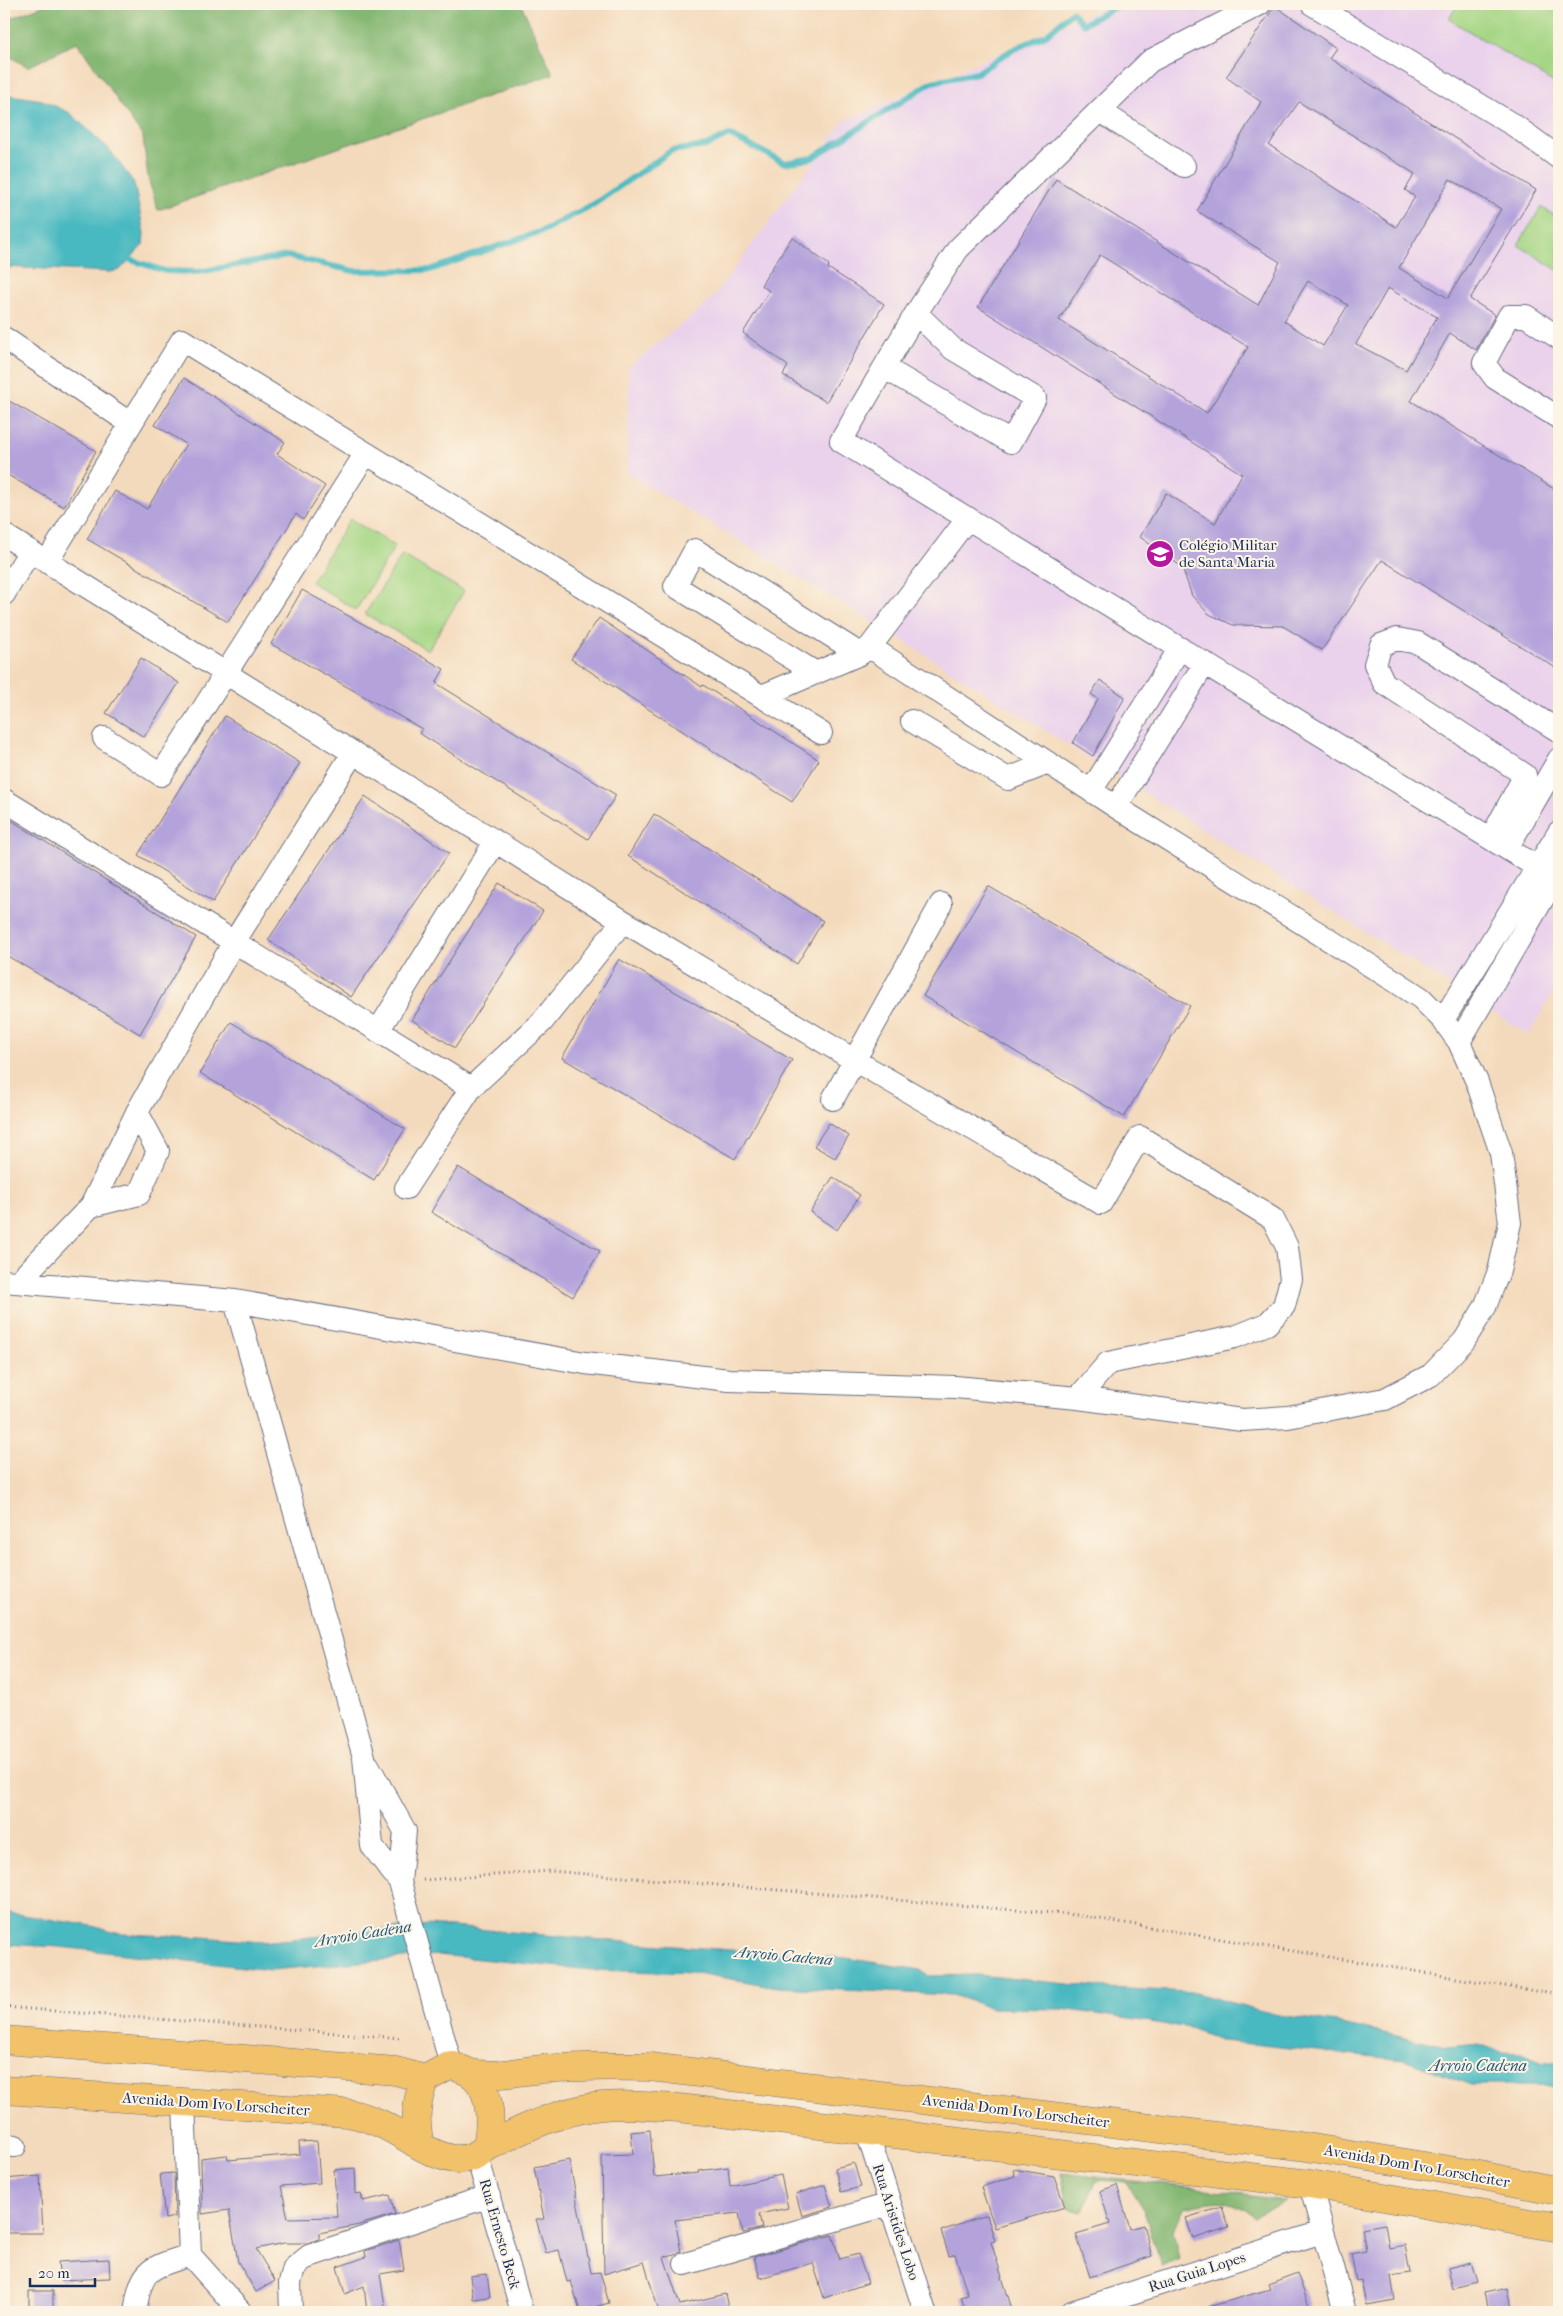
<svg xmlns="http://www.w3.org/2000/svg" width="1563" height="2316" viewBox="0 0 1563 2316" font-family="'IM FELL French Canon',serif">
  <rect width="100%" height="100%" fill="#fcf5e5"/>
  <filter id="ink" filterUnits="userSpaceOnUse"><feTurbulence type="fractalNoise" baseFrequency=".02" numOctaves="2"/><feDisplacementMap in="SourceGraphic" scale="10" xChannelSelector="R" yChannelSelector="G"/><feConvolveMatrix kernelMatrix="1 2 1 2 8 2 1 2 1" color-interpolation-filters="sRGB"/></filter>
  <filter id="wash" filterUnits="userSpaceOnUse"><feTurbulence type="fractalNoise" baseFrequency=".0096" numOctaves="4" result="noise"/><feDisplacementMap in="SourceGraphic" scale="20" xChannelSelector="R" yChannelSelector="G"/><feGaussianBlur stdDeviation="1.12" result="paint"/><feColorMatrix in="noise" values="0 0 0 0 0 0 0 0 0 0 0 0 0 0 0 0 0 1.4 0 .05"/><feComposite in="paint" operator="in"/></filter>
  <g filter="url(#wash)">
    <rect width="100%" height="100%" fill="#f4dabc"/>
    <path fill="#ead1ec" d="M1113 4H1559V982L1529 1035 894 635 627 473 629 367 710 301 844 121Z"/>
    <path fill="#a5d684" stroke="#608271" d="M1458 4H1559V86L1449 19Z
      M1541 207 1559 218V271L1518 245Z
      M350 519 395 546 356 610 311 582Z
      M402 555 464 591 428 650 365 614Z"/>
    <path fill="#84b772" stroke="#507368" d="M47 4H521L553 74 158 210 148 178 143 137 77 42 28 67 4 53V21Z
      M1061 2173 1231 2192 1285 2200 1255 2217C1228 2195 1214 2201 1183 2207L1173 2231 1179 2258 1162 2266 1144 2211 1126 2182 1097 2180 1082 2212 1069 2209Z"/>
    <path fill="#4ab9c1" stroke="#327490" d="M4 94 42 100 70 113 109 149 134 183 144 233 143 245 120 270 110 272 4 267Z
      M4 1912 92 1926 120 1934 202 1937 262 1942 429 1925 660 1945 846 1958 920 1970 929 1976 978 1975 1106 1988 1191 1992 1278 2015 1337 2023 1447 2047 1479 2044 1501 2052 1521 2053 1541 2061 1559 2063V2089L1540 2085H1471L1404 2060 1223 2041 1190 2028 1063 2009 991 2008 953 1995 777 1987 697 1973 593 1970 438 1955 271 1970 60 1947 4 1944Z"/>
    <g fill="none" stroke-linecap="round" stroke-linejoin="round">
      <path stroke="#4ab9c1" stroke-width="6" d="M122 257 165 271 198 272 287 256 354 271 430 270 542 231 594 204 671 151 706 146 729 135 785 163 812 158 932 82 977 73 1010 51 1046 35 1072 12 1083 24 1121 4"/>
    </g>
    <g id="blocks">
      <path fill="#b4a3db" fill-rule="evenodd" d="M1275 6 1336 48 1329 58 1536 190 1470 299 1495 315 1476 350 1450 333 1411 401 1559 492V670L1382 560 1322 650 1283 626 1233 625 1209 614 1192 596 1182 567 1140 537 1166 493 1215 523 1242 474 978 307 1056 179 1258 305 1280 262 1197 211 1261 102 1226 77ZM1299 102 1415 174 1405 190 1415 197 1396 227 1269 145ZM1450 179 1501 209 1448 298 1399 268ZM1100 255 1248 347 1207 413 1059 320ZM1308 281 1348 305 1323 346 1284 321ZM1388 288 1437 317 1406 370 1356 344Z
        M792 237 829 265 828 268 884 304 826 402 783 375 788 366 743 333 769 291 761 285Z
        M184 378 285 442 277 454 325 486 303 520 296 514 228 622 87 539 115 491 147 509 186 444 155 425Z
        M4 398 96 451 64 507 4 473Z
        M302 590 444 669 436 683 616 795 588 839 419 733 422 729 271 644Z
        M599 618 702 687 703 685 819 760 792 802 571 659Z
        M141 658 179 683 144 737 106 713Z
        M1100 680 1125 697 1093 756 1073 743 1098 699 1091 694Z
        M225 716 300 763 213 902 138 855Z
        M365 796 449 853 351 997 268 940Z
        M654 814 823 921 797 964 628 856Z
        M11 820 196 937 140 1034 4 954V832Z
        M499 883 543 911 455 1048 412 1020Z
        M988 886 1190 1006 1124 1117 923 996Z
        M619 959 792 1060 735 1159 562 1058Z
        M231 1022 405 1129 374 1180 200 1073Z
        M829 1123 849 1136 835 1158 814 1146Z
        M458 1167 600 1251 573 1297 431 1212Z
        M833 1177 860 1195 837 1230 810 1212Z
        M650 2130 654 2177 699 2173 698 2171 728 2167 730 2186 781 2175 788 2208 759 2214 762 2228 743 2233 739 2213 675 2220 681 2252 664 2257 680 2305 725 2294 729 2312H659L644 2262 604 2274 602 2155 633 2154 631 2132Z
        M317 2141 320 2183 281 2186 288 2218 337 2217 334 2170 355 2168 356 2194 361 2193 363 2201 390 2195 395 2214 359 2225 319 2233V2239L307 2243H284L256 2249 275 2281 256 2292 238 2262 229 2210 202 2214 201 2158 227 2155 228 2160 300 2154 299 2142Z
        M569 2160 591 2273 600 2272 609 2303 580 2311 571 2281 567 2282 559 2250 546 2253 536 2219H544L534 2167Z
        M854 2163 861 2187 841 2192 835 2168Z
        M1013 2169 1054 2176 1065 2207 995 2228 981 2187 1015 2176Z
        M174 2173 175 2217 165 2219 160 2174Z
        M40 2176 43 2233H4V2179Z
        M825 2185 832 2207 802 2216 796 2194Z
        M1117 2185 1130 2229 1143 2225 1152 2256 1090 2277 1076 2234 1110 2224 1100 2191Z
        M1222 2207 1229 2227 1193 2239 1186 2218Z
        M987 2215 995 2241 991 2242 1012 2309 1002 2312H966L961 2297 968 2295 955 2254 949 2256 941 2231Z
        M1385 2224 1389 2248 1405 2245 1410 2273 1391 2276 1395 2300 1366 2305 1361 2280 1356 2281 1351 2254 1366 2251 1362 2228Z
        M832 2235 840 2259 858 2254 868 2283 824 2298 813 2263 760 2278 754 2257Z
        M399 2240 404 2270 380 2274 386 2312H367L364 2286 345 2294 337 2267 366 2257 365 2251Z
        M109 2259 110 2278 60 2280 58 2262Z
        M1471 2262 1477 2282 1453 2288 1448 2268Z
        M1297 2273 1309 2306 1292 2312H1209L1208 2307 1270 2289 1268 2284Z
        M487 2274 490 2297 473 2299 470 2276Z
        M1508 2288 1513 2312H1488L1484 2293Z
        M29 2291H53V2312H29Z"/>
    </g>
  </g>
  <g filter="url(#ink)">
    <use href="#blocks" fill-opacity="0" stroke="#676b7f" stroke-width="1"/>
    <g fill="none" stroke-linecap="round" stroke-linejoin="round">
      <defs>
        <path id="minor" d="M1260 4 1150 61 958 249 916 313 841 441 1555 878
          M1312 4 1515 126 1559 158
          M1100 111 1184 166
          M4 338 131 424
          M1559 338 1526 316H1509L1484 363 1495 378 1559 418
          M885 368 1011 442 1035 398 953 349 916 313
          M4 535 623 921 854 1060 1101 1203 1140 1137 1273 1219 1287 1247 1291 1279 1284 1306 1267 1324 1235 1337 1108 1363 1078 1398
          M47 562 182 340 821 733
          M4 594 30 551
          M816 673 675 586 695 550 860 654
          M762 696 860 654 870 647 968 518
          M912 721 1008 779 1048 763
          M104 738 161 775 366 453
          M1091 791 1180 648
          M4 800 471 1088
          M1116 807 1205 663
          M1491 838 1525 775 1384 683 1375 664 1381 645 1397 639 1418 643 1559 731
          M1507 848 1559 759
          M1443 1020 1559 832
          M378 1031 495 842
          M1459 1042 1559 871
          M833 1099 941 904
          M406 1188 471 1088 542 1022 623 921
          M91 1206 139 1194 158 1151 137 1112
          M4 1281 235 1301 585 1363 729 1380 955 1387 1078 1398 1242 1420 1288 1417 1385 1399 1431 1375 1464 1341 1485 1307 1499 1271 1510 1223 1501 1153 1477 1082 1459 1042 1443 1020 1421 998 1395 981 1116 807 870 647
          M18 1282 91 1206 137 1112 234 942 353 753
          M235 1301 364 1757 372 1846 400 1882
          M368 1765 405 1831 400 1882 451 2065
          M184 2102 190 2255 241 2312
          M867 2132 925 2312
          M4 2145 15 2146
          M477 2156 522 2312
          M1310 2184 1345 2312
          M685 2264 890 2204
          M135 2312C142 2266 149 2269 190 2255
          M291 2312 290 2283 294 2268 309 2256 489 2196
          M1072 2312 1322 2232"/>
        <path id="major" d="M4 2040 396 2071 425 2079
          M451 2065C457 2068 465 2070 470 2073 493 2089 491 2124 487 2147 465 2167 444 2159 420 2146 415 2119 415 2104 425 2079Z
          M471 2073C495 2078 518 2071 543 2069 578 2066 614 2066 650 2067L1300 2146 1474 2174 1559 2191
          M4 2090 347 2113C375 2118 396 2131 420 2146
          M487 2147C518 2131 549 2116 583 2109 615 2102 648 2107 679 2108L1310 2184 1559 2228"/>
      </defs>
      <use href="#minor" stroke="#676b7f" stroke-width="24"/>
      <use href="#major" stroke="#676b7f" stroke-width="29"/>
      <path stroke="#676b7f" stroke-width="3" stroke-dasharray="1 4" stroke-linecap="butt" d="M423 1880 551 1871 1076 1915 1559 1995
        M4 2007 401 2038"/>
      <use href="#minor" stroke="#fff" stroke-width="22"/>
      <use href="#major" stroke="#f2c26a" stroke-width="28"/>
    </g>
  </g>
  <defs>
    <symbol id="school-disc" viewBox="-11 -11 22 22"><circle r="9.5" fill="#b5179e" stroke="#fcf5e5"/><path d="M0-5L7-2L0 1L-7-2ZM-4 1L0 2.5L4 1V4Q0 6-4 4Z" fill="#fff"/></symbol>
  </defs>
  <g fill-rule="evenodd">
    <use href="#school-disc" x="1144" y="538" width="32" height="32"/>
  </g>
  <g text-anchor="middle" stroke-width="4" stroke-linejoin="round" paint-order="stroke">
    <g font-size="15" fill="#1b2f5e" stroke="#fcf5e5" text-anchor="start">
      <text x="1179" y="550">Colégio Militar<tspan x="1179" dy="17">de Santa Maria</tspan></text>
    </g>
    <g font-size="15" fill="#1b2f5e" stroke="#fcf5e5">
      <text transform="translate(216 2104) rotate(4)" y="5">Avenida Dom Ivo Lorscheiter</text>
      <text transform="translate(1016 2111) rotate(7)" y="5">Avenida Dom Ivo Lorscheiter</text>
      <text transform="translate(1417 2166) rotate(10)" y="5">Avenida Dom Ivo Lorscheiter</text>
      <text transform="translate(896 2222) rotate(72)" y="5">Rua Aristides Lobo</text>
      <text transform="translate(500 2234) rotate(74)" y="5">Rua Ernesto Beck</text>
      <text transform="translate(1197 2272) rotate(-18)" y="5">Rua Guia Lopes</text>
    </g>
    <g font-size="16" font-style="italic" fill="#29587c" stroke="#fcf5e5">
      <text transform="translate(363 1933) rotate(-9)" y="6">Arroio Cadena</text>
      <text transform="translate(784 1955) rotate(5)" y="6">Arroio Cadena</text>
      <text x="1478" y="2071">Arroio Cadena</text>
    </g>
  </g>
  <rect width="1563" height="2316" fill="none" stroke="#fcf5e5" stroke-width="20"/>
  <path d="M30 2278v8h65v-8" fill="none" stroke="#1b2f5e" stroke-width="2.5"/>
  <text x="38" y="2278" font-size="15" fill="#1b2f5e" stroke="#fcf5e5" stroke-width="4" paint-order="stroke">20 m</text>
</svg>
